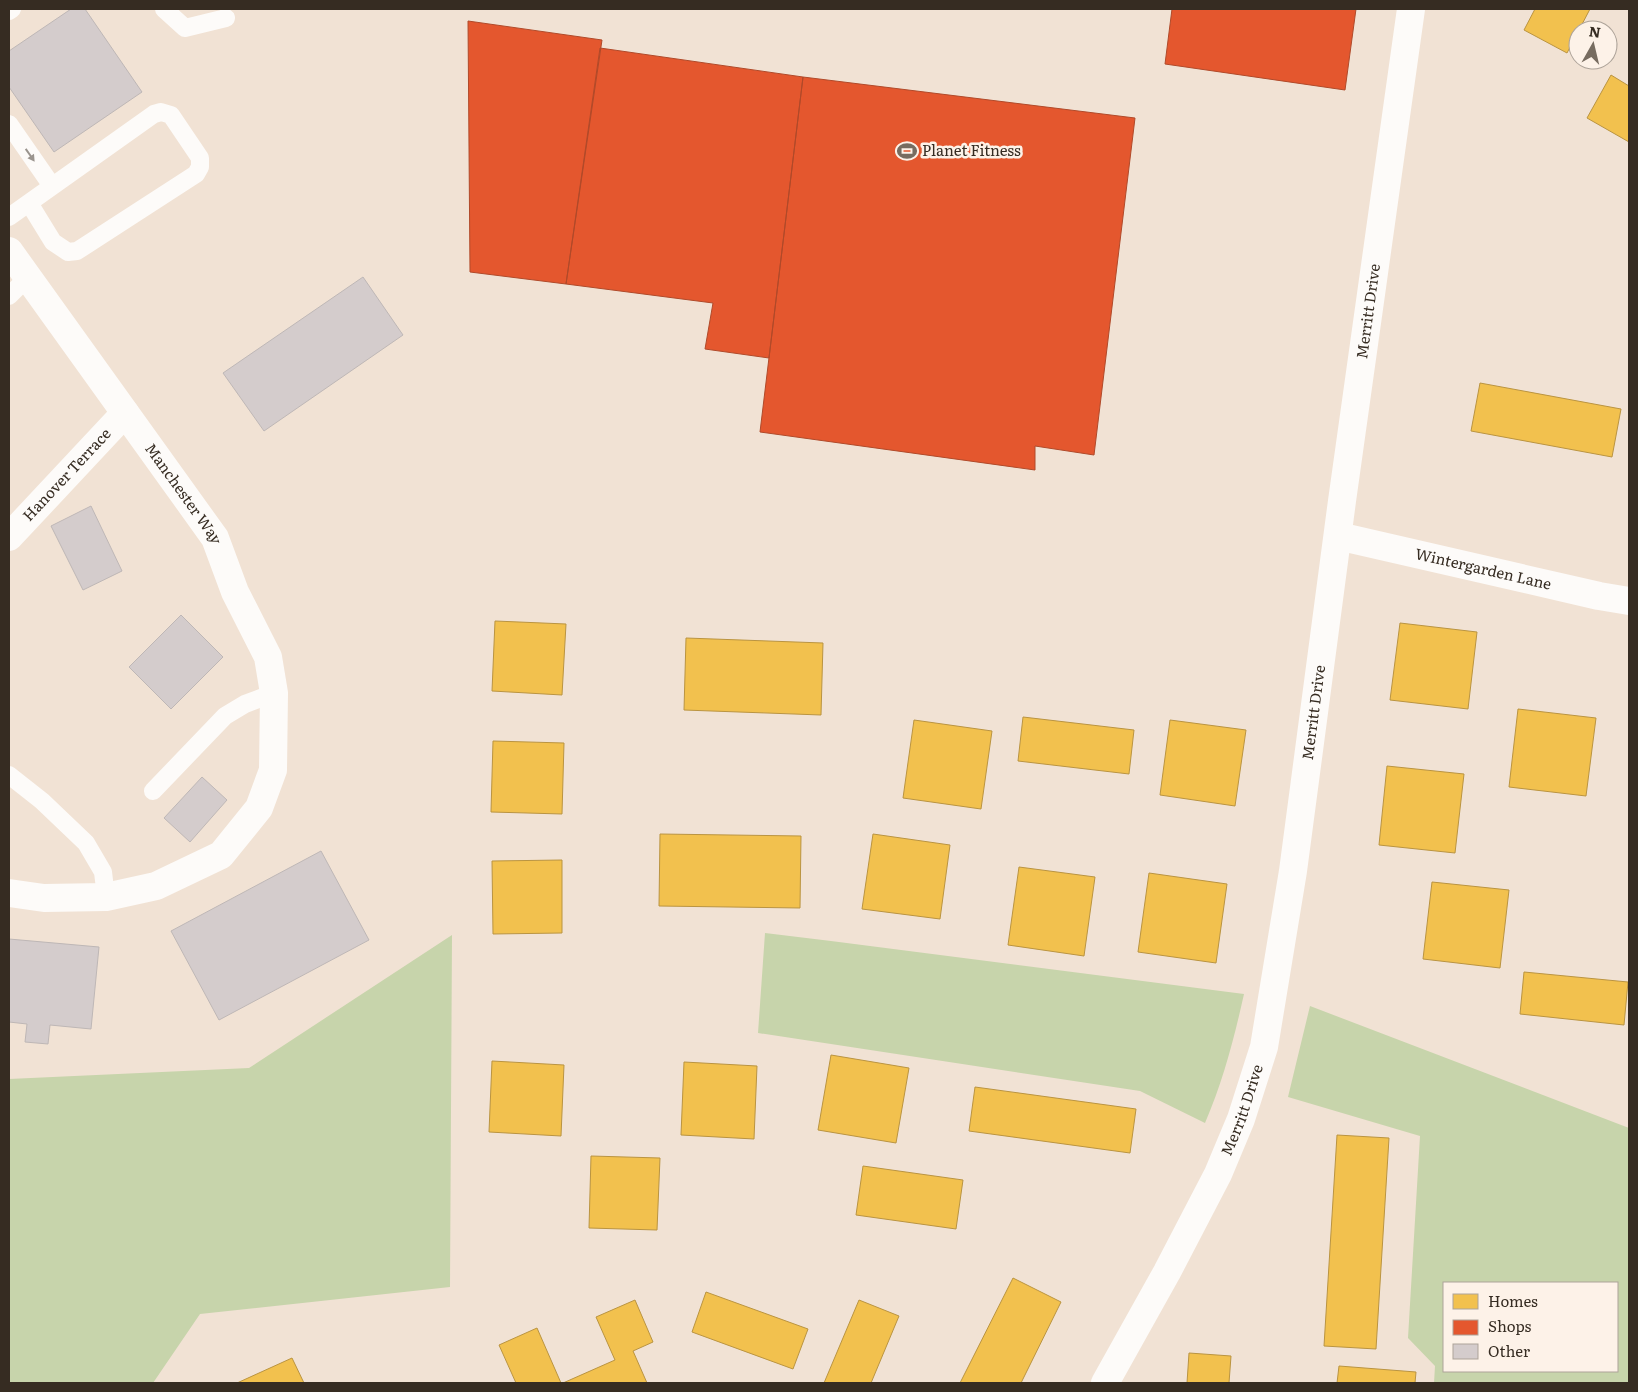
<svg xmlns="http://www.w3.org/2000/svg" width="1638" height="1392" viewBox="0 0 1638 1392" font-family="Literata,serif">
  <rect width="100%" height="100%" fill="#f1e2d4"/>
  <path fill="#c7d4ab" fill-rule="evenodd" d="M765 933 831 941 1244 994C1234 1039 1223 1081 1205 1123L1140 1091 758 1033Z
    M452 935 450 1287 200 1314 153 1383H9V1079L249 1068Z
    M1310 1006 1629 1128V1383H1434L1435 1366 1408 1338 1420 1136 1288 1097ZM1444 1283H1617V1371H1444Z"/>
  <path fill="#f2c14e" stroke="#ba9441" d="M1535 9H1590L1567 53 1524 30Z
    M1611 75 1629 86V142L1587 118Z
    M1480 383 1621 409 1612 457 1471 431Z
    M495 621 566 624 562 695 492 691Z
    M1400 623 1477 632 1468 709 1390 700Z
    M686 638 823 643 821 715 684 710Z
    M1518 709 1596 718 1586 796 1509 787Z
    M1023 717 1134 730 1129 774 1018 761Z
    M914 720 992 731 981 809 903 798Z
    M1170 720 1246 730 1235 806 1160 795Z
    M493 741 564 743 562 814 491 812Z
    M1387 766 1464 774 1455 853 1379 845Z
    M660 834 801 836 800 908 659 906Z
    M873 834 950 845 940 919 862 909Z
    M562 860V933L493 934 492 861Z
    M1019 867 1095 877 1084 956 1008 945Z
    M1149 873 1227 884 1216 963 1138 952Z
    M1432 882 1509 890 1500 968 1423 959Z
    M1524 972 1628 982 1624 1025 1520 1014Z
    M831 1055 909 1068 896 1143 818 1130Z
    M492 1061 564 1065 561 1136 489 1132Z
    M684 1062 757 1066 754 1139 681 1135Z
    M975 1087 1136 1109 1130 1153 969 1131Z
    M1337 1135 1389 1138 1376 1349 1324 1346Z
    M591 1156 660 1158 657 1230 589 1228Z
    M863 1166 963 1180 956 1229 856 1215Z
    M1013 1278 1061 1302 1021 1383H960Z
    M706 1292 808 1329 793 1369 692 1332Z
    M635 1300 653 1342 633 1351 647 1383H563L615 1360 596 1317Z
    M859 1300 899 1316 871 1383H824Z
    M537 1328 561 1383H516L499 1345Z
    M1189 1353 1231 1356 1229 1383H1187Z
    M292 1358 304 1383H237Z
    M1339 1366 1416 1372 1415 1383H1337Z"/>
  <path fill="#e4572e" stroke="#b04a2a" d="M1172 9H1356L1345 90 1165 64Z
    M468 21 602 40 566 284 470 272Z
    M600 48 803 77 769 358 705 349 713 303 566 284Z
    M803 77 1135 118 1094 455 1035 446V470L760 432Z"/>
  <path fill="#d4cccc" stroke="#beb7b6" d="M71 9H85L142 92 54 152 9 87V51Z
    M363 277 403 335 264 431 223 373Z
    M91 506 122 571 83 590 51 526Z
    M181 615 223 657 171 709 129 667Z
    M202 777 227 800 190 842 164 818Z
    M321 851 369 940 219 1020 171 931Z
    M9 939 99 947 91 1029 50 1025 48 1044 25 1042 27 1024 9 1022Z"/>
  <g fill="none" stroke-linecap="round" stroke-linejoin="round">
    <path stroke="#fdfbf9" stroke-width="18" d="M164 9 185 28 226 18
      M9 11 12 9
      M9 124 52 186
      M9 217 154 114 161 112 171 115 200 158V167L196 174 77 251 68 252 53 242 29 203
      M9 296 28 277
      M9 775 42 801 86 843 103 872 106 897
      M153 791 225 716 245 704 274 693"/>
    <g stroke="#fdfbf9" stroke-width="28">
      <path id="s1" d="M9 251 215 538 235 592 268 657 274 693 273 770 259 808 221 855 156 886 106 897 44 898 9 893"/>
      <path id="s2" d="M9 537 125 413"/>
    </g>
    <g stroke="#fdfbf9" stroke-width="28">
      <path id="s3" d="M1338 536 1599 596 1629 601"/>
      <path id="s4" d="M1105 1383 1167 1272 1218 1174 1241 1119 1264 1047 1293 871 1342 501 1411 9"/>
    </g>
  </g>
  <defs><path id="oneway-solid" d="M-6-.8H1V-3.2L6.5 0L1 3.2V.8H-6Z" transform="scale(1.25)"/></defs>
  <use fill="#9a948e" href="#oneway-solid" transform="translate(30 155) rotate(55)"/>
  <defs>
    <symbol id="stadium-bare" viewBox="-9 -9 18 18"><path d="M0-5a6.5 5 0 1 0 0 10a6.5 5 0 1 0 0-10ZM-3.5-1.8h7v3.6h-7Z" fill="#776c60" stroke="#fdf2e8" stroke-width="2.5" paint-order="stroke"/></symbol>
  </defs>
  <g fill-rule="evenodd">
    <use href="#stadium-bare" x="893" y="137" width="28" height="28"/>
  </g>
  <g text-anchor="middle" stroke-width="5" stroke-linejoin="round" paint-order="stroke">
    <g font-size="15" fill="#362c22" stroke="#fdf2e8" text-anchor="start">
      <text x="922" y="156">Planet Fitness</text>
    </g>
    <g font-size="15" fill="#362c22" stroke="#fdf2e8">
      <text dy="5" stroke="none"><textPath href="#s4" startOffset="1116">Merritt Drive</textPath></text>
      <text dy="5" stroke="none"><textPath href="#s2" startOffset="85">Hanover Terrace</textPath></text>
      <text dy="5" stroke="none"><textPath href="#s1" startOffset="299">Manchester Way</textPath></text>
      <text dy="5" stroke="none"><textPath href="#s3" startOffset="149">Wintergarden Lane</textPath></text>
      <text dy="5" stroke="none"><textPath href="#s4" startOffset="711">Merritt Drive</textPath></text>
      <text dy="5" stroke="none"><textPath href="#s4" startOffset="306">Merritt Drive</textPath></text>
    </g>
  </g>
  <rect width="1638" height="1392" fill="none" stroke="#362c22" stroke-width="20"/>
  <rect x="1443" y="1282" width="175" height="90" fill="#fdf2e8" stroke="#ada399"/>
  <rect x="1453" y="1294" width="25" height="15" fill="#f2c14e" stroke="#ada399"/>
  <text x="1488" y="1307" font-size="15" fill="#362c22">Homes</text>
  <rect x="1453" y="1320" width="25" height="15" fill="#e4572e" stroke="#ada399"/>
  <text x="1488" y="1332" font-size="15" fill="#362c22">Shops</text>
  <rect x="1453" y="1344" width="25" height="15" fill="#d4cccc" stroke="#ada399"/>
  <text x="1488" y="1357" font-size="15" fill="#362c22">Other</text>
  <g transform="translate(1593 45) rotate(8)"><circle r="24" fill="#fdf2e8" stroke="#ada399"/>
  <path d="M0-4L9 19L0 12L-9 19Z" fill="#776c60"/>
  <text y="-8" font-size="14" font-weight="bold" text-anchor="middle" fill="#362c22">N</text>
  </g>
</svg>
